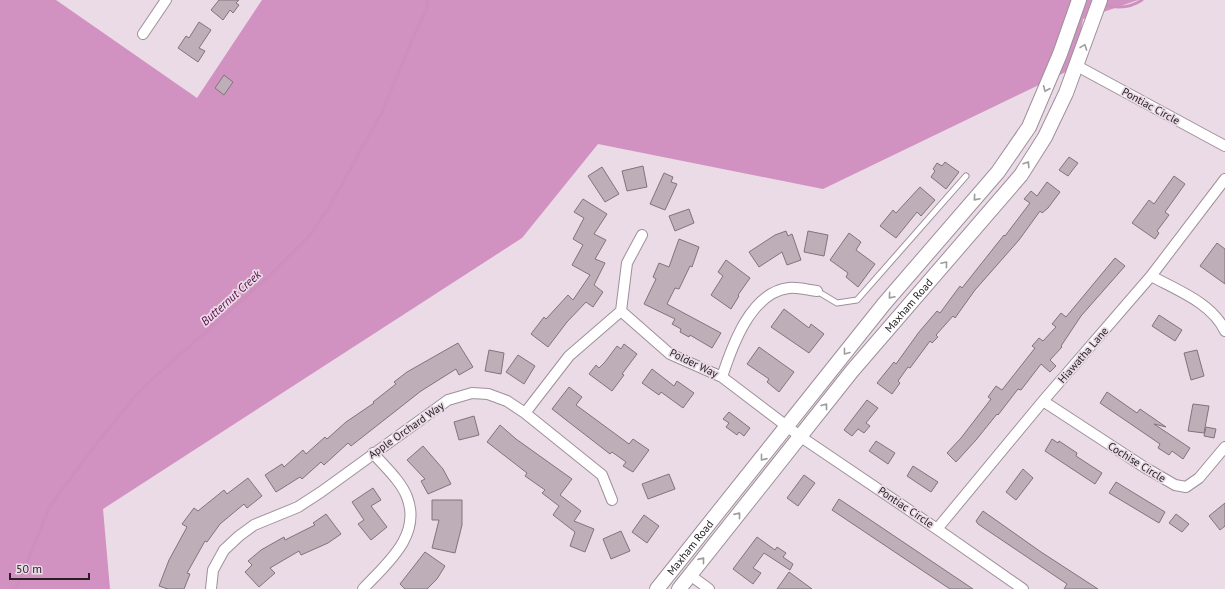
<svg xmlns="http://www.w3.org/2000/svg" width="1225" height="589" viewBox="0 0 1225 589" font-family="'PT Sans',sans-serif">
  <rect width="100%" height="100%" fill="#eadbe6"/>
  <path fill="#d191c1" d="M0 0H56L197 98 262 0H1138L1083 19 1074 68 823 189 598 144 522 238 103 509 110 589H0Z"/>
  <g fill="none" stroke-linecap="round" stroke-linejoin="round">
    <path stroke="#ce8fbf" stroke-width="3" d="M1103 4C1117 9 1130 8 1142 0
      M16 589 50 506 97 443 136 395 159 373 266 279 310 235 328 209 382 112 412 40 426 11 428 0"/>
  </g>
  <path fill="#bdaeb8" stroke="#81747d" d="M219 0H239L236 3 239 5 233 13 230 10 223 20 211 10Z
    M199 22 211 30 199 48 205 51 198 62 178 48 186 36 189 38Z
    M224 75 233 82 224 95 215 88Z
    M1069 157 1078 163 1068 176 1059 170Z
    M945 162 959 172 946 189 931 177 935 171 933 169 937 163 942 166Z
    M643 166 647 187 627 191 622 171Z
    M602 167 619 194 605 202 588 176Z
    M664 173 673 177 671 182 677 184 665 210 650 204Z
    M1174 176 1185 184 1165 212 1169 215 1157 231 1159 233 1155 239 1132 223 1149 200 1154 204Z
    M1047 182 1060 192 1048 208 1042 213 1040 211 1019 240 975 290 955 318 953 316 936 335 938 337 932 343 930 341 910 368 908 367 898 381 900 383 892 394 877 383 894 362 896 364 919 332 937 311 940 313 960 286 962 288 1004 235 1005 236 1030 203 1024 199 1031 191 1037 196Z
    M920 187 935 200 921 216 917 212 896 238 880 226 893 210 896 213Z
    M583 199 607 214 594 234 606 240 595 259 605 263 594 285 603 292 593 307 586 302 567 322 548 347 531 334 544 317 546 319 568 295 573 300 590 275 572 265 583 245 573 239 584 218 574 212Z
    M689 209 694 223 675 231 669 216Z
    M786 231 788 236 792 234 801 260 787 265 782 252 759 267 749 252 775 235Z
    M808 231 828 235 824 256 804 252Z
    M849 233 861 242 856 250 875 264 858 287 846 277 848 273 830 260Z
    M679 239 699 247 692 267 690 266 679 289 675 288 667 304 721 333 712 348 690 335 689 337 680 332 681 329 672 324 675 319 644 304 656 279 653 277 659 263 669 267Z
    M1217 243 1225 249V284L1200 266Z
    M1115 258 1125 266 1081 316 1061 346 1062 347 1050 360 1056 366 1050 372 1041 364 1021 390 1018 389 998 415 997 414 976 440 956 462 947 453 961 438 991 399 988 397 996 386 1002 390 1035 348 1032 346 1039 338 1043 341 1056 327 1052 324 1061 313 1066 317Z
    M726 260 750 278 738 295 739 296 731 309 711 295 723 276 718 272Z
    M784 309 809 328 811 324 824 334 809 353 771 327Z
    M1159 315 1182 330 1175 341 1152 326Z
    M458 343 473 367 459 375 456 369 421 391 351 446 348 443 324 465 321 462 302 479 300 477 276 492 265 475 282 464 284 467 303 450 306 454 325 437 327 439 346 422 374 403 373 402 396 384 394 382 407 372Z
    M624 344 637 354 622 374 624 375 612 391 589 374 596 365 599 368 605 362 617 346 621 349Z
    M759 347 794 372 779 392 767 382 769 379 747 364Z
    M489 350 504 353 501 374 485 371Z
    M1197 350 1204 376 1191 380 1184 353Z
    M518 355 535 366 524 384 506 372Z
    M652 369 674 386 677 381 694 393 683 408 661 392 659 395 642 383Z
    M569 387 582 397 576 405 629 444 633 439 649 450 633 472 623 466 626 462 612 452 610 454 552 409Z
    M1107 392 1137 413 1140 409 1166 427 1154 424 1190 448 1183 459 1172 451 1169 455 1158 448 1160 444 1100 403Z
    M867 400 878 408 866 423 870 426 864 433 858 429 852 436 844 430Z
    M1193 404 1209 406 1204 433 1188 431Z
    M729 412 750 428 744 436 739 432 737 435 726 427 729 423 723 419Z
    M474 416 479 435 459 440 454 422Z
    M500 425 516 439 572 479 560 495 581 511 574 521 594 529 585 552 570 546 575 532 553 515 559 506 542 493 545 490 525 476 527 473 487 442Z
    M1206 427 1216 429 1214 438 1204 436Z
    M1052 439 1058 443 1059 441 1077 453 1076 456 1102 473 1095 484 1045 451Z
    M876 441 895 453 888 464 869 451Z
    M423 446 443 469 451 484 428 494 421 481 425 479 407 460Z
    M913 466 938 482 931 492 907 476Z
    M1023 469 1033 478 1016 500 1006 492Z
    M669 474 675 489 648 499 642 484Z
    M804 475 815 483 798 506 787 498Z
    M248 478 262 496 247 508 244 504 220 524 207 542 205 541 187 573 190 574 184 589H168L159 586 169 560 187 527 182 524 194 508 198 511 224 490 227 494Z
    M1116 482 1165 512 1159 523 1109 493Z
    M373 488 381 500 371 506 387 527 371 540 358 524 364 520 352 502Z
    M839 499 866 517 973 589H950L832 510Z
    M432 500H462V525L455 553 432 548 439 520H432Z
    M1225 503V526L1220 530 1209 516Z
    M983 511 1041 552 1098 589H1064L1067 584 978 524 976 521Z
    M326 514 341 534 328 543 301 555 299 551 270 568 275 573 259 587 245 572 252 565 248 561 261 550 284 537 285 540 315 525 313 523Z
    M1176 514 1189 524 1182 532 1169 523Z
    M644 515 659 526 647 543 632 532Z
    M621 531 630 551 611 559 603 539Z
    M757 537 775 550 777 547 786 553 783 557 793 564 790 570 764 553 753 568 761 573 753 584 733 569Z
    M425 552 445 566 437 579 427 589H405L400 584Z
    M789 572 812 589H777Z"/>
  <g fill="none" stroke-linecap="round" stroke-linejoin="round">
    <defs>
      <path id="service" d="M817 291 837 303 857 300 966 176"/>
      <path id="minor" d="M143 34 166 0
        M1077 66 1225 146
        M1151 276C1177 290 1212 303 1225 331
        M621 311 670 354 722 377 801 437 937 529 1023 589
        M722 377C732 346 751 292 789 288 798 287 808 290 817 291
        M1043 401 1144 467 1175 485 1186 487 1199 478 1225 447
        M525 413 569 356 621 311 627 263 642 235
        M937 529 1043 401 1151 276 1225 179
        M690 575 709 589
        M211 589 213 570 224 550 239 536 254 525 298 507 321 492 448 400 472 393 488 394 507 401 525 413 602 475 612 500
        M363 589C386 564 422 536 407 497 401 481 384 466 373 453"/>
      <g id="secondary">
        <path id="s1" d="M657 589 884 304 998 172 1029 127 1060 54 1079 0"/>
        <path id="s2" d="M679 589 852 371 1021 175 1045 137 1066 93 1100 0"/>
      </g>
    </defs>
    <use href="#service" stroke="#9e909a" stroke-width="7"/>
    <use href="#minor" stroke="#9e909a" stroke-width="12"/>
    <use href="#secondary" stroke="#9e909a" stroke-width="16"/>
    <use href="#service" stroke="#fff" stroke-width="5"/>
    <use href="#minor" stroke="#fff" stroke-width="10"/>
    <use href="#secondary" stroke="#fff" stroke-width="14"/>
  </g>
  <defs><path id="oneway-chevron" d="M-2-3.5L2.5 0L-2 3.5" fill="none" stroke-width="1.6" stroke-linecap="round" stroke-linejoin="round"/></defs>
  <g stroke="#9e9b9d">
    <use href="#oneway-chevron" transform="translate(1084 47) rotate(-70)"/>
    <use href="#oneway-chevron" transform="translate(1046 89) rotate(113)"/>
    <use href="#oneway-chevron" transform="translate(1027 164) rotate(-57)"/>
    <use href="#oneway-chevron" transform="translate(976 198) rotate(131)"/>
    <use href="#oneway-chevron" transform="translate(945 264) rotate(-50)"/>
    <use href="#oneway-chevron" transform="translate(891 296) rotate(131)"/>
    <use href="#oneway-chevron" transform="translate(846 352) rotate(128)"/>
    <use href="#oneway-chevron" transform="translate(825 406) rotate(-52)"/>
    <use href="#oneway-chevron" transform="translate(763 458) rotate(129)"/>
    <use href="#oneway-chevron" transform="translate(738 515) rotate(-51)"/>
    <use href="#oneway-chevron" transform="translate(702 560) rotate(-51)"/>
  </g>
  <g text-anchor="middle" stroke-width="3.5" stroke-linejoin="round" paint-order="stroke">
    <g font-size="11" fill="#272125" stroke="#eadbe6">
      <text transform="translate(1151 106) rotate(29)" y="4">Pontiac Circle</text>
      <text dy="4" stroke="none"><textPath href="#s2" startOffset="365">Maxham Road</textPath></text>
      <text transform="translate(1083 355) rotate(-49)" y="4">Hiawatha Lane</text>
      <text transform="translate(694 363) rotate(26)" y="4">Polder Way</text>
      <text transform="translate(406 430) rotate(-35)" y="4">Apple Orchard Way</text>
      <text transform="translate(1137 462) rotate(32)" y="4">Cochise Circle</text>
      <text transform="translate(906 507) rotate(34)" y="4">Pontiac Circle</text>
      <text dy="4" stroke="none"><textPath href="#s1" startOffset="53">Maxham Road</textPath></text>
    </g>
    <g font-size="12" font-style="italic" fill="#570b4b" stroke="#eadbe6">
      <text transform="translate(231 298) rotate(-42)" y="4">Butternut Creek</text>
    </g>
  </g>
  <path d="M10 573v6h79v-6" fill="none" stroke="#272125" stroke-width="2"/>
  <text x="16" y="573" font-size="12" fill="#272125" stroke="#eadbe6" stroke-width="3" paint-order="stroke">50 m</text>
</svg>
